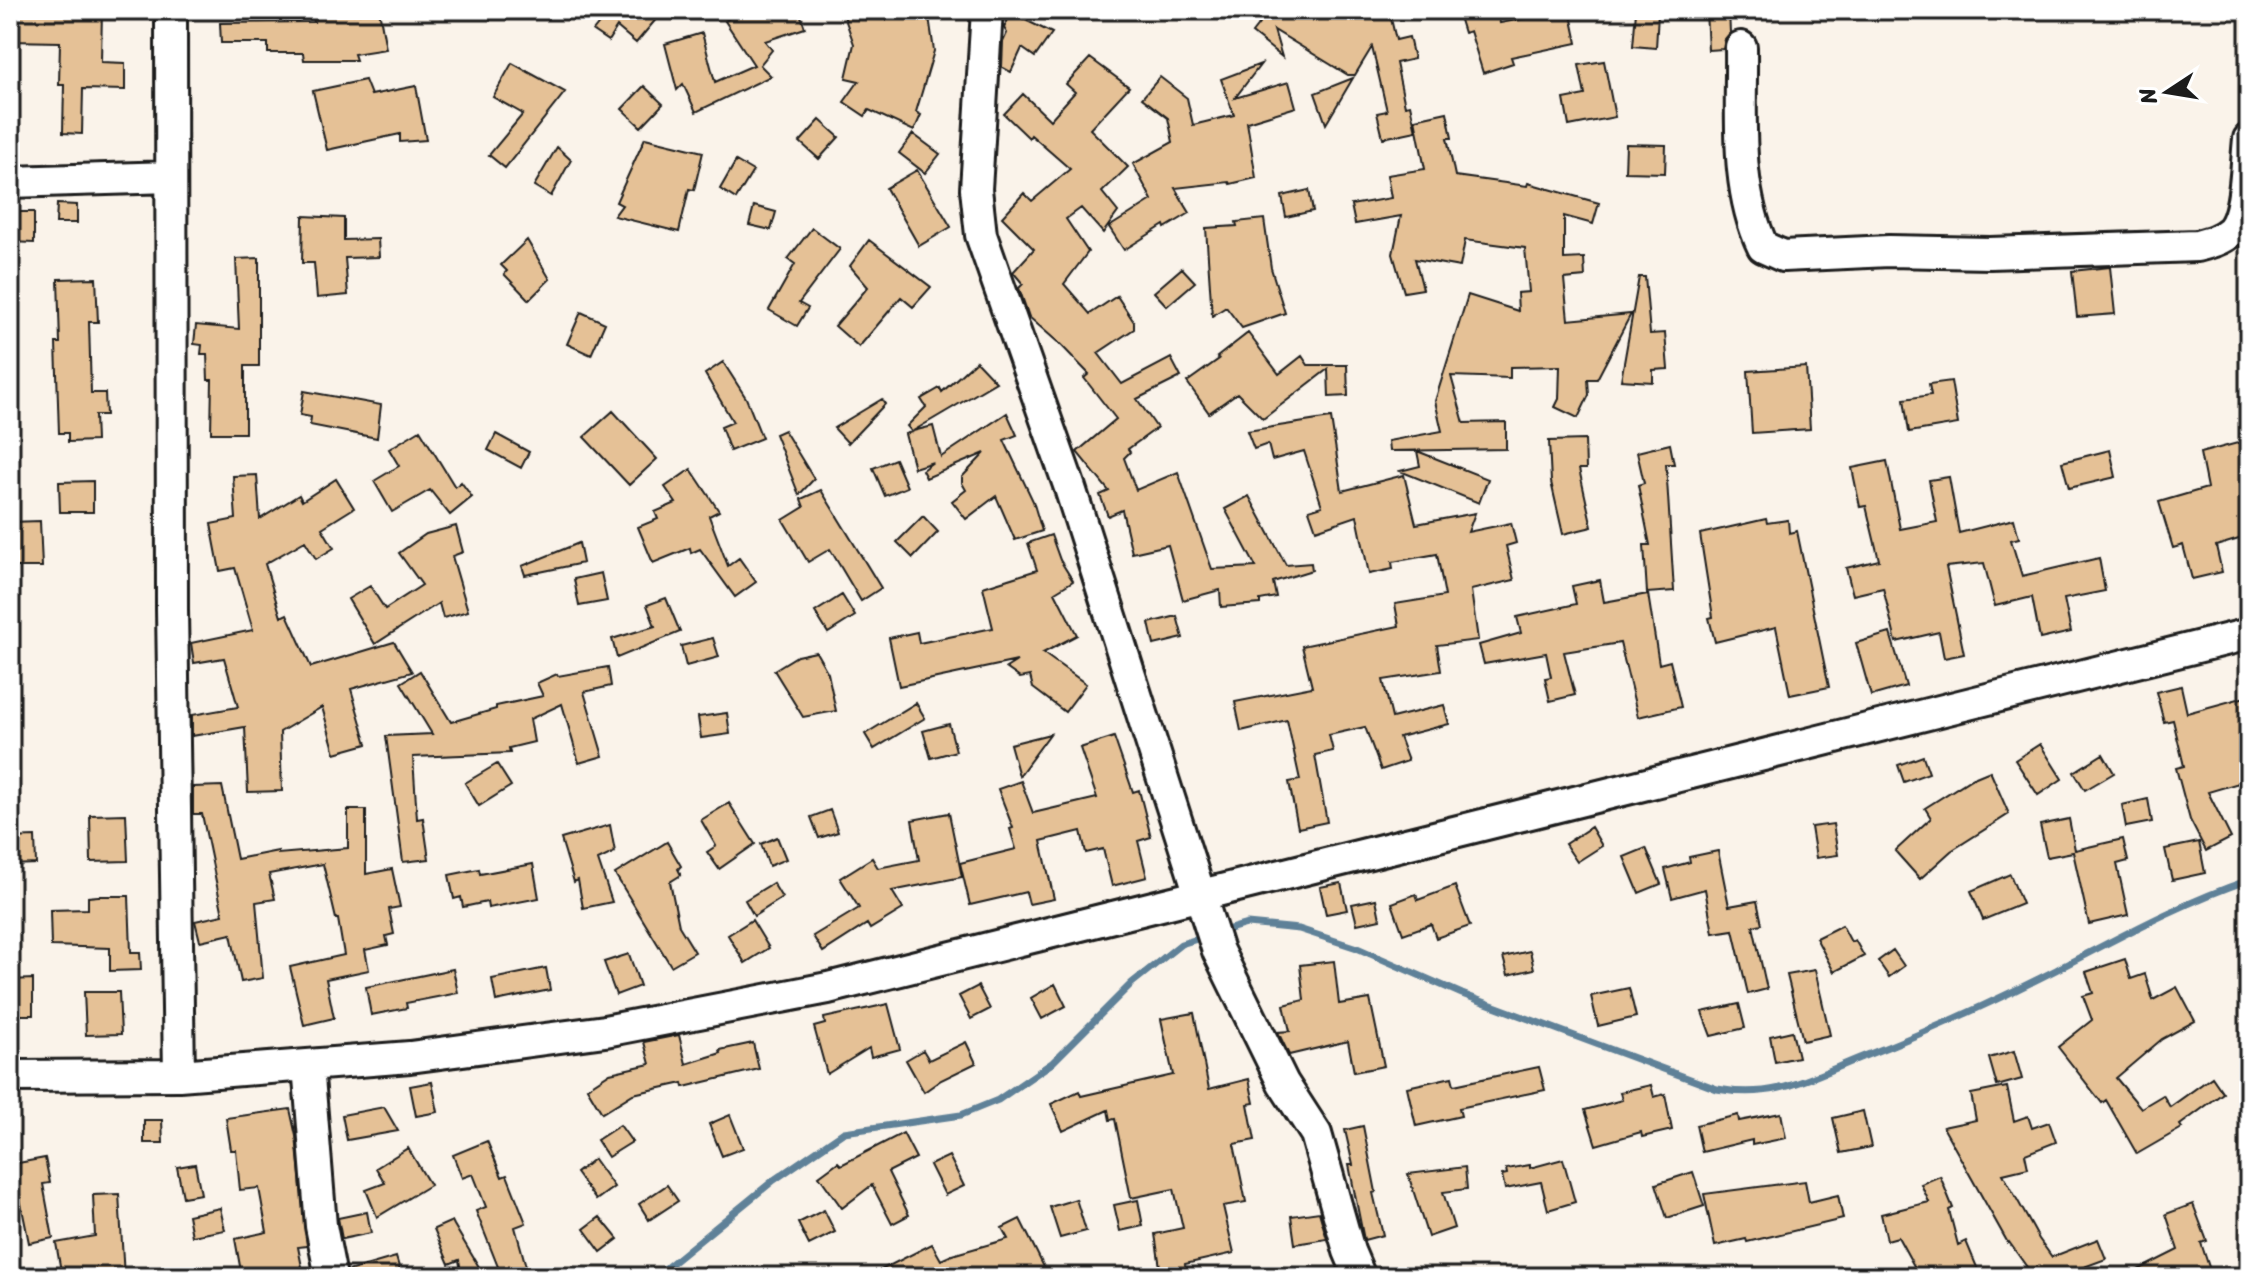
<svg xmlns="http://www.w3.org/2000/svg" width="2259" height="1287" viewBox="0 0 2259 1287" font-family="Sriracha,sans-serif">
  <rect width="100%" height="100%" fill="#faf3ea"/>
  <filter id="ink" filterUnits="userSpaceOnUse"><feTurbulence type="fractalNoise" baseFrequency=".0125" numOctaves="2"/><feDisplacementMap in="SourceGraphic" scale="16" xChannelSelector="R" yChannelSelector="G"/><feConvolveMatrix kernelMatrix="1 2 1 2 8 2 1 2 1" color-interpolation-filters="sRGB"/></filter>
  <g filter="url(#ink)">
    <g fill="none" stroke-linecap="round" stroke-linejoin="round">
      <path stroke="#5f8198" stroke-width="7" d="M1219 932 1247 924 1299 929 1357 948 1462 994 1717 1089C1776 1100 1809 1078 1862 1057 1928 1032 1993 1002 2056 970 2120 937 2181 903 2249 880
        M655 1277 774 1180 844 1132 961 1115 998 1100 1052 1063 1132 983 1181 944 1207 936"/>
    </g>
    <path fill="#e5c196" stroke="#1c1c1c" stroke-width="2" d="M77 10H102L101 62 125 63V90L83 89 82 134 63 133 64 85H59L60 42 10 41V12L77 14Z
      M312 10H353L354 14 379 10 386 49 354 54 356 60H304L303 53H268V43H221L220 23 314 22Z
      M597 10H664L636 43 617 27 608 41 593 31 605 16Z
      M742 10H799L805 28 765 41 772 50 760 65 771 76 696 112 683 84 677 90 665 44 702 33 715 82 754 65 725 21Z
      M842 10H928L934 51 916 112 921 115 914 131 869 110 865 116 844 102 859 81 846 78 854 44Z
      M1270 10H1389L1396 40 1409 37 1414 59 1396 63 1405 106 1410 105 1416 131 1383 138 1377 113 1387 111 1372 47 1355 75H1348L1274 30 1282 57 1252 33Z
      M1457 10H1496L1500 23 1570 10 1577 43 1511 57 1513 63 1483 73 1470 31 1464 33Z
      M1706 10H1729L1730 33 1725 39 1723 49 1708 50Z
      M1636 11 1658 13 1656 48 1633 46Z
      M1011 13 1052 33 1035 57 1022 48 1011 72 1002 67 1003 42 1007 33 1004 28Z
      M1090 58 1129 87 1090 129 1128 167 1102 192 1118 212 1103 233 1081 208 1066 219 1088 252 1064 284 1090 314 1117 296 1134 322V329L1098 353 1122 384 1171 358 1181 377 1137 399 1157 428 1128 449 1130 452 1124 458 1136 490 1178 472 1212 569 1256 567 1225 509 1249 496 1286 565 1311 563 1312 570 1273 582 1276 597 1260 600V604L1221 607 1220 590 1183 600 1168 545 1132 553 1122 510 1108 516 1100 495 1109 491 1077 452 1116 419 1084 378 1089 374 1061 345 1029 317 1019 288 1023 284 1013 272 1034 249 1002 217 1024 193 1032 201 1070 169 1031 135 1029 138 1004 114 1023 94 1050 120 1075 92 1066 84Z
      M1604 61 1615 117 1569 126 1564 99 1585 95 1579 65Z
      M512 63 565 92 505 168 489 155 523 114 493 97Z
      M1261 64 1235 98 1289 82 1296 107 1247 122 1256 178 1230 184 1229 182 1175 188 1190 213 1165 228 1164 225 1124 250 1109 227 1152 200 1133 164 1173 142 1168 118 1142 98 1160 77 1187 98 1193 125 1234 115 1221 79Z
      M1353 78 1326 124 1315 93Z
      M365 80 371 95 416 86 426 140 400 142V134L327 150 313 91Z
      M644 86 663 104 641 127 622 109Z
      M1447 112 1452 138H1447L1455 176 1527 186 1528 183 1599 203 1593 224 1564 216V259L1584 258 1585 277 1564 279 1568 320 1631 314 1597 379H1588L1589 395 1578 418 1555 407 1559 399 1560 366 1510 367V378L1451 376 1464 423 1506 422V449L1389 451 1388 441 1442 431 1435 401 1468 295 1518 311 1517 293 1529 292 1525 248 1465 240 1460 267 1415 259 1423 289 1404 292 1393 254 1401 216 1355 224 1351 205 1391 198 1387 175 1425 169 1415 119Z
      M820 120 839 137 819 159 800 142Z
      M913 134 940 154 925 173 899 153Z
      M645 138 703 152 694 190 689 189 679 232 614 216 622 205 616 202Z
      M1626 144 1666 145 1665 173 1625 172Z
      M557 147 571 160 551 196 534 186Z
      M736 161 753 171 736 199 720 189Z
      M917 170 951 227 919 246 886 188Z
      M1309 190 1313 211 1286 217 1282 196Z
      M57 204 77 205V223H56Z
      M754 206 776 212 771 230 749 225Z
      M10 212H34V243L10 242Z
      M303 216 344 218V240L378 239 379 257 345 258 348 295 317 298 314 263H302Z
      M1264 219 1271 268 1285 313 1242 328 1226 307 1212 316 1206 228 1237 226 1236 222Z
      M812 228 840 249 799 303 808 308 797 326 769 310 795 264 788 259Z
      M527 240 550 279 529 300 504 274 507 271 501 265Z
      M869 240 931 287 913 307 901 297 859 347 835 326 868 287 850 266Z
      M259 258V366H245V433H211L212 380H208L207 354H201L202 345 194 344 196 325 239 329 236 259Z
      M2110 267 2115 314 2077 317 2072 271Z
      M1182 268 1195 282 1167 306 1154 292Z
      M1639 277H1645L1650 334 1665 333 1668 369 1653 370V382L1621 380Z
      M96 278 98 322H89L91 393H105L106 415H95L96 441 68 442V433H59L56 343H60L58 279Z
      M581 312 605 323 591 355 567 344Z
      M1248 333 1279 374 1302 356 1308 365H1347L1348 396 1329 397 1328 369 1263 419 1237 393 1209 413 1187 382 1219 359 1217 357Z
      M976 361 996 382 913 431 933 426 941 457 1007 413 1017 435 1004 440 1033 501 1042 531 1015 540 996 496 966 519 952 501 966 490 962 483V477L985 453 926 478 922 470 933 462 914 468 905 434 912 432 907 426 926 407 921 399 940 388 942 392Z
      M723 362 746 398 762 438 730 451 721 427 733 422 705 374Z
      M1806 367 1810 429 1752 433 1748 371Z
      M1951 381 1958 424 1909 432 1904 399 1931 395 1929 384Z
      M304 391 381 405 377 438 310 425 311 417 300 415Z
      M882 399 885 404 848 443 834 428Z
      M613 411 657 459 629 485 584 437Z
      M1331 418 1342 491 1404 475 1416 524 1475 513 1468 532 1511 523 1516 543 1506 546 1514 580 1471 590 1478 640 1437 645 1441 671 1383 680 1392 718 1444 705 1449 724 1399 737 1408 761 1381 770 1365 727 1329 735 1333 751 1315 755 1327 822 1298 828 1289 782 1300 780 1287 720 1241 731 1235 702 1312 687 1302 646 1399 626 1395 604 1445 596 1437 554 1392 562 1393 569 1369 574 1357 516 1316 530 1309 510 1322 506 1304 451 1272 460 1268 444 1254 449 1247 431Z
      M420 430 455 487 461 482 472 497 450 515 430 490 392 512 374 481 399 466 389 449Z
      M784 430 814 479 799 495 775 434Z
      M496 434 529 452 521 468 488 450Z
      M1585 440 1586 469H1579L1592 527 1563 534 1551 482 1549 441Z
      M2249 440V536L2216 546 2222 572 2192 579 2183 545 2173 548 2159 502 2207 488 2200 453Z
      M1670 444 1674 464H1666L1674 591 1647 593 1644 545H1650L1638 485 1644 483 1637 452Z
      M2110 450 2116 477 2069 488 2062 462Z
      M1417 451 1488 479 1479 503 1400 471 1420 466Z
      M895 459 907 487 885 496 873 468Z
      M1887 461 1900 529 1937 522 1929 480 1949 477 1959 533 2014 519 2019 538 2011 540 2022 576 2099 558 2105 591 2064 599 2071 632 2040 639 2032 597 1995 606 1984 563 1946 567 1964 654 1944 658 1939 632 1896 642 1883 588 1853 595 1846 568 1879 560 1866 506 1860 507 1852 468Z
      M691 469 719 511 709 516 728 566 739 558 756 582 735 597 700 549 691 553 690 548 653 563 638 527 658 519 655 512 676 503 665 487Z
      M257 475 260 519 299 495 302 501 336 479 354 508 322 528 334 548 316 559 305 541 265 564 281 617 287 614 311 667 394 642 412 672 351 689 367 744 335 753 322 707 280 732 282 791 248 792 245 727 192 736V715L238 707 224 658 194 663 191 643 253 630 235 568 220 571 211 524 236 519 233 476Z
      M93 481V512H60L59 482Z
      M821 490 881 588 861 601 830 549 808 562 783 520 804 507 801 499Z
      M923 516 938 532 913 558 897 542Z
      M1766 519 1767 523 1788 520 1789 533 1797 531 1829 687 1790 695 1776 627 1715 642 1709 618 1713 617 1700 534Z
      M40 521 42 567H10V522Z
      M456 526 463 552 452 556 468 611 443 618 439 603 375 644 348 599 370 586 385 609 422 585 399 553 426 534Z
      M1051 535 1060 560 1073 581 1055 592 1077 635 1043 653 1086 684 1065 712 1033 688 1030 676 1020 678 1006 668 1017 661 899 686 889 638 917 632 919 643 993 628 983 587 1037 570 1028 543Z
      M579 543 583 563 525 575 522 566Z
      M601 573 607 601 579 606 574 579Z
      M1600 580 1604 602 1648 594 1659 664 1670 661 1681 707 1638 717 1620 643 1564 652 1575 695 1550 701 1545 678 1551 677 1546 653 1484 664 1479 645 1521 633 1517 617 1576 604 1572 586Z
      M842 595 855 616 828 633 815 612Z
      M666 598 680 632 617 658 612 639 655 626 647 605Z
      M1177 616 1183 638 1154 645 1149 623Z
      M1890 633 1906 686 1871 696 1856 643Z
      M713 638 719 657 686 666 681 646Z
      M816 652 828 673 836 711 803 717 774 670 797 656Z
      M608 667 611 686 584 692 603 756 579 763 562 704 530 719 534 742 509 748 510 753 413 757 417 819 423 818 429 859 403 862 386 736 432 734 401 683 420 671 451 722 496 709V706L543 696 537 683 557 674 558 676Z
      M2181 686 2187 713 2249 696V780L2208 792 2231 838 2206 851 2190 820 2176 768 2184 766 2173 720 2164 722 2156 692Z
      M916 703 925 718 874 749 865 734Z
      M727 713 730 734 701 738 698 717Z
      M949 724 956 751 931 758 923 731Z
      M1050 734 1019 776 1010 744Z
      M1114 737 1133 792 1139 790 1151 837 1138 841 1147 877 1112 886 1103 849 1086 853 1081 831 1041 841 1054 899 1029 904 1026 892 970 905 960 863 1016 849 1010 829 1013 828 998 789 1021 781 1033 813 1097 798 1080 748Z
      M2040 744 2062 779 2038 795 2015 760Z
      M2103 754 2114 773 2085 790 2074 772Z
      M1923 756 1929 773 1904 782 1898 765Z
      M497 764 511 786 479 806 465 783Z
      M1990 771 2009 814 1951 851 1920 879 1895 851 1931 818 1925 808 1971 779Z
      M222 786 237 859 278 851V854L348 848V810H366V874L392 869 400 907 389 909 394 934 386 936 388 945 365 950 369 970 326 979 334 1018 304 1025 290 967 344 955 338 919H336L323 864 269 874 275 899 256 902 263 978 241 982 231 934 200 941 195 921 223 915 202 814H193V787Z
      M2148 799 2152 822 2126 827 2122 805Z
      M729 803 755 844 719 869 707 852 716 846 701 820Z
      M830 810 838 832 819 838 811 817Z
      M949 813 962 877 892 891 903 909 870 929 867 924 823 952 813 936 859 908 840 878 872 858 878 868 919 860 912 820Z
      M126 814 128 861 91 862 90 815Z
      M2069 819 2075 850 2123 839 2128 861 2117 864 2128 915 2089 924 2073 852 2047 857 2040 825Z
      M1833 824 1838 855 1816 858 1811 827Z
      M610 825 615 852 598 860 612 902 583 908 578 880 574 882 561 839Z
      M1591 827 1602 846 1577 862 1565 844Z
      M35 837 36 864 10 865V838Z
      M777 837 786 859 769 866 761 844Z
      M667 842 681 866 678 869 681 875 670 882 679 926 695 952 671 966 615 874Z
      M2199 842 2205 873 2172 880 2165 849Z
      M1646 848 1661 884 1639 893 1624 857Z
      M1718 851 1729 906 1757 901 1762 924 1753 926 1767 989 1748 994 1733 930 1713 933 1705 889 1672 898 1665 869 1690 862 1689 857Z
      M533 864 539 898 488 908 487 902 463 907 461 897 454 899 449 875 479 869 480 874Z
      M2010 874 2022 904 1983 920 1971 891Z
      M773 883 782 898 754 916 745 900Z
      M1341 883 1347 910 1326 914 1320 887Z
      M1455 886 1470 926 1436 938 1431 924 1403 934 1392 903 1416 894 1418 900Z
      M98 896H129L131 952H140L141 970 110 971V948L51 946 50 910 88 909V897Z
      M1376 899 1380 919 1357 924 1352 904Z
      M752 920 769 948 745 963 728 935Z
      M1842 925 1851 942 1855 940 1864 956 1834 972 1816 938Z
      M1893 950 1904 966 1889 977 1878 961Z
      M1530 951 1534 969 1508 975 1503 957Z
      M629 954 640 986 616 995 604 962Z
      M2125 959 2131 979 2145 974 2153 1000 2177 987 2195 1021 2162 1039 2116 1078 2141 1108 2163 1095 2170 1107 2212 1077 2223 1093 2180 1125 2182 1128 2137 1154 2106 1100 2102 1103 2058 1047 2092 1020 2083 996 2093 993 2086 972Z
      M1334 961 1339 1004 1370 999 1384 1066 1354 1072 1348 1041 1289 1055 1278 1032 1290 1031 1284 1005 1304 1000 1300 965Z
      M546 968 550 990 496 1001 492 979Z
      M453 969 458 993 406 1003 407 1008 371 1015 366 987Z
      M1815 970 1830 1035 1803 1041 1787 975Z
      M33 979V1015H10V980Z
      M1055 984 1066 1006 1042 1019 1031 998Z
      M978 986 990 1009 971 1019 959 996Z
      M1629 988 1636 1017 1598 1026 1591 996Z
      M84 992H119L121 1034 86 1035Z
      M888 1004 900 1049 871 1057 869 1048 827 1074 814 1027 825 1024 824 1018Z
      M1739 1004 1745 1028 1711 1036 1702 1012Z
      M1194 1013 1209 1089 1249 1079 1254 1103 1248 1104 1255 1140 1234 1144 1246 1202 1223 1206 1234 1253 1185 1264 1186 1269 1161 1274 1155 1234 1183 1228 1174 1189 1131 1198 1115 1119 1110 1120 1108 1110 1063 1131 1051 1104 1079 1091 1081 1096 1173 1075 1161 1019Z
      M1792 1031 1798 1057 1775 1062 1770 1036Z
      M679 1035 686 1064 721 1053 720 1050 753 1043 759 1069 684 1087 683 1083 633 1094 602 1113 587 1088 610 1073 650 1064 644 1042Z
      M966 1042 976 1063 941 1080 924 1092 906 1060 923 1050 929 1060Z
      M2014 1051 2022 1079 1997 1086 1989 1058Z
      M1539 1067 1545 1090 1459 1108 1461 1116 1416 1126 1407 1087 1452 1077 1454 1085Z
      M432 1082 438 1112 416 1116 410 1086Z
      M1651 1085 1654 1097 1665 1094 1672 1130 1642 1137 1641 1132 1596 1145 1585 1110 1622 1100 1620 1092Z
      M2007 1087 2014 1121 2028 1116 2032 1128 2049 1122 2056 1142 2025 1154 2028 1168 2003 1174 2039 1239 2052 1257 2098 1239 2106 1259 2076 1270 2066 1277H2034L2009 1242 2008 1243 1943 1127 1976 1120 1971 1094Z
      M384 1107 398 1131 347 1140 342 1115Z
      M290 1109 296 1136 307 1246 298 1247 304 1277H242L235 1239 267 1232 259 1188 240 1190 236 1150H231L226 1118Z
      M1863 1111 1871 1147 1841 1153 1833 1118Z
      M1781 1113 1786 1138 1752 1145V1140L1702 1152 1696 1125 1738 1115 1739 1121Z
      M730 1115 743 1148 722 1156 709 1124Z
      M144 1120H162L163 1143H144Z
      M620 1125 632 1142 608 1157 597 1140Z
      M1363 1126 1376 1192 1373 1193 1383 1235 1364 1240 1349 1165H1353L1345 1130Z
      M903 1133 916 1158 888 1172 909 1215 892 1224 872 1185 842 1208 819 1176 838 1162 841 1165Z
      M487 1141 502 1177 507 1175 526 1223 515 1227 529 1277H502L476 1211 486 1207 473 1174 462 1178 453 1155Z
      M408 1148 430 1185 377 1217 366 1190 385 1183 376 1168Z
      M949 1156 964 1186 945 1195 930 1165Z
      M45 1158 50 1183 43 1184 53 1238 29 1243 13 1164Z
      M594 1159 614 1187 596 1200 576 1173Z
      M1563 1159 1575 1202 1548 1210 1541 1182 1505 1189 1502 1175 1507 1174 1506 1169 1530 1165V1168Z
      M195 1164 201 1194 183 1197 177 1167Z
      M1465 1167 1467 1189 1443 1192 1454 1228 1428 1237 1408 1174Z
      M1693 1172 1704 1206 1667 1218 1656 1184Z
      M1940 1176 1953 1208 1949 1210 1958 1245 1966 1241 1981 1277H1920L1898 1237 1887 1240 1881 1214 1929 1202 1921 1184Z
      M1805 1181 1809 1202 1838 1195 1843 1219 1747 1242 1746 1239 1715 1246 1704 1194Z
      M667 1185 678 1201 649 1220 639 1204Z
      M119 1194 124 1277H62L56 1243 95 1236 93 1195Z
      M1076 1199 1086 1231 1060 1238 1050 1207Z
      M1138 1200 1143 1226 1120 1231 1114 1205Z
      M2193 1204 2207 1241 2201 1243 2210 1270 2188 1277H2124L2178 1250 2166 1214Z
      M220 1208 225 1230 192 1236 188 1215Z
      M824 1210 835 1232 809 1245 798 1223Z
      M367 1212 371 1233 342 1239 338 1218Z
      M1319 1212 1327 1239 1295 1244 1291 1216Z
      M600 1217 618 1239 601 1252 584 1229Z
      M1020 1219 1049 1277H1021L1020 1268 988 1277H867L932 1244 941 1260 952 1255 1008 1239 1002 1228Z
      M452 1221 454 1225 485 1277H462L459 1260 449 1264 434 1229Z
      M396 1257 402 1277H349L348 1271Z"/>
    <g fill="none" stroke-linecap="round" stroke-linejoin="round">
      <defs>
        <path id="minor" d="M171 10 172 609 179 1075
          M987 10 976 189 981 235 1070 488 1218 951 1283 1083 1316 1134 1349 1251 1360 1277
          M1741 47C1742 112 1734 187 1763 247L1783 256 1889 251 1990 253 2197 246C2209 243 2221 240 2231 231 2247 214 2246 163 2249 139
          M10 182 171 177
          M308 1065 321 1226 331 1277
          M10 1076 179 1075 410 1057 605 1031 828 988 2249 634"/>
      </defs>
      <use href="#minor" stroke="#1c1c1c" stroke-width="36"/>
      <use href="#minor" stroke="#fff" stroke-width="30"/>
    </g>
  </g>
  <rect width="2259" height="1287" fill="none" stroke="#fff" stroke-width="40"/>
  <rect x="20" y="20" width="2219" height="1247" fill="none" stroke="#1c1c1c" stroke-width="3" filter="url(#ink)"/>
  <g transform="translate(2167 92) rotate(258)" stroke="#ffffff" stroke-width="6" paint-order="stroke">
  <path d="M0-6L14 30L0 20L-14 30Z" fill="#1c1c1c"/>
  <text y="-12" font-size="22" font-weight="bold" text-anchor="middle" fill="#1c1c1c">N</text>
  </g>
</svg>
